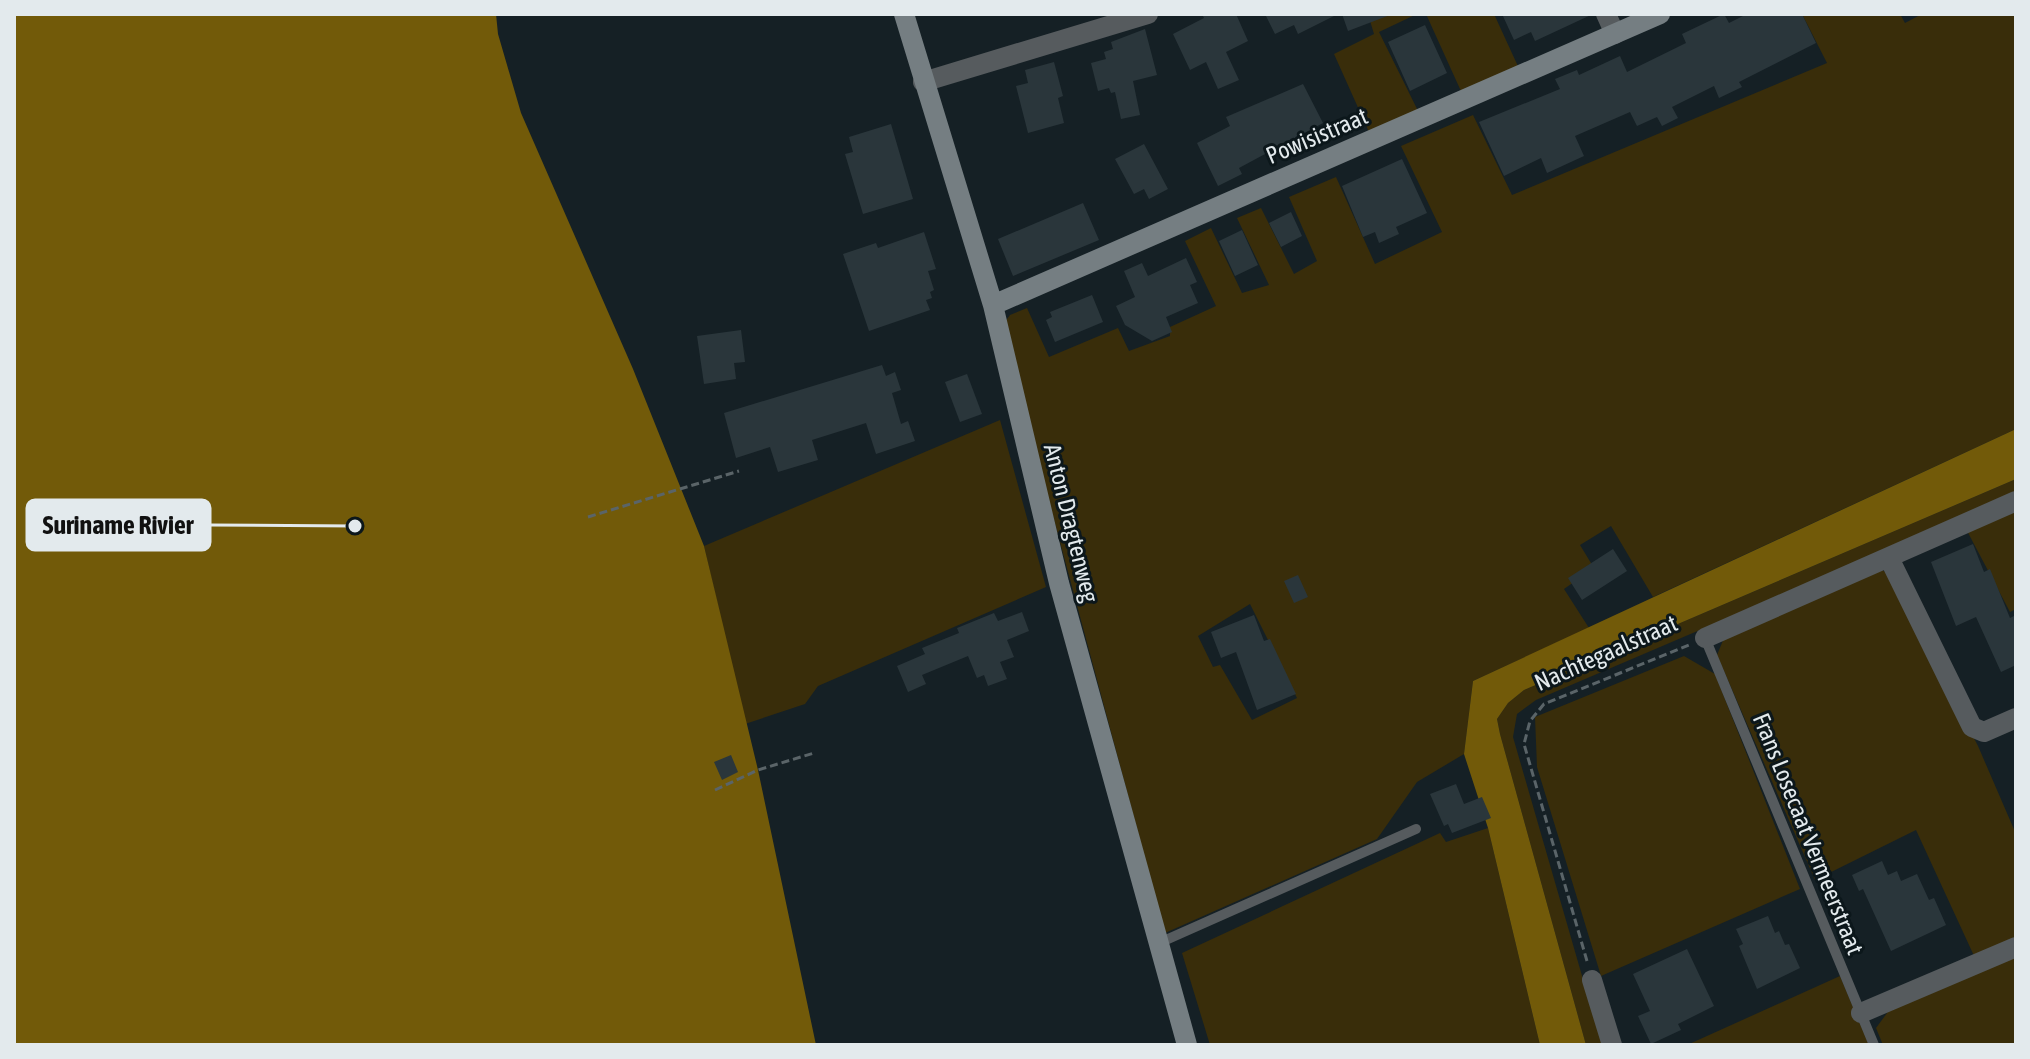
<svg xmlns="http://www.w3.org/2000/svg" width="2030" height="1059" viewBox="0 0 2030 1059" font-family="'Asap Condensed',sans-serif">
  <rect width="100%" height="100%" fill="#152025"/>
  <path fill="#392d0a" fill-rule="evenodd" d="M1368 14H1417L1379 32 1422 119 1373 141 1334 54 1374 34Z
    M1426 14H1494L1522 75 1465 100Z
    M1802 14H1900L1905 23 1922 14H2016V429L1653 597 1611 526 1580 545 1594 568 1564 589 1589 628 1473 681 1464 754 1417 782 1377 839 1165 933 1002 326 1010 315 1027 308 1049 357 1118 328 1129 351 1170 336V327L1216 306 1185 241 1211 228 1242 293 1269 285 1237 218 1261 208 1294 274 1317 261 1289 197 1336 177 1375 264 1442 232 1401 146 1473 115 1512 195 1827 63ZM1250 604 1297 698 1252 720 1220 665 1213 667 1198 636Z
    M1000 420 1046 587 818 686 805 704 745 724 704 546Z
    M2016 479V495L1536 700 1517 714 1513 737 1602 1045H1586L1500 734 1497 719 1508 703 1524 690Z
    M2016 506V609L2010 612 1966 529Z
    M1880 569 1889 574 1978 746 2016 834V941L1975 958 1916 830 1815 880 1717 655 1724 638Z
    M1684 656 1715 674 1800 889 1601 976 1537 767 1535 717Z
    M1488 828 1540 1045H1210L1182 953 1440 833 1446 842Z
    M2016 956V1045H1883L1876 1028 1890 1009Z
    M1840 976 1869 1045H1687Z"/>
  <path fill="#725a09" d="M14 14H496L498 34 521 113 633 369 704 546 758 770 816 1045H14Z
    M2016 429V479L1524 690 1508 703 1497 719 1500 734 1586 1045H1540L1488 828 1464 754 1473 681Z"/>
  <path fill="#2a363b" d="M1202 14H1236L1248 41 1226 52 1239 80 1218 89 1206 62 1190 70 1173 34 1204 18Z
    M1265 14H1338L1298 34 1294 25 1275 34Z
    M1342 14H1389L1390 15 1348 31Z
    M1502 14H1593L1535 41 1531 32 1514 40Z
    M1724 14 1729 23 1747 14H1802L1816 43 1739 82 1742 87 1719 98 1714 86 1672 107 1678 118 1662 126 1657 117 1637 126 1630 112 1575 136 1584 156 1547 173 1541 158 1504 176 1479 122 1560 89 1555 79 1577 70 1579 75 1620 56 1627 72 1686 43 1682 34Z
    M1425 25 1447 73 1410 91 1388 42Z
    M1145 29 1157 75 1133 81 1140 115 1121 119 1115 92 1111 93 1109 88 1098 91 1091 63 1106 59 1104 52 1113 49 1111 42Z
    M1054 62 1063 96 1058 98 1064 123 1028 133 1016 86 1028 83 1025 70Z
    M1303 84 1323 123 1239 168 1242 174 1218 186 1197 143 1230 126 1226 117Z
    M891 124 913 199 863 214 845 154 853 152 849 137Z
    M1144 144 1168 189 1149 199 1144 189 1134 194 1115 159Z
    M1402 159 1427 213 1396 227 1399 234 1379 243 1375 232 1363 237 1342 186Z
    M1083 203 1099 240 1013 276 998 239Z
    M1291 212 1302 236 1281 247 1269 223Z
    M1242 230 1258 265 1235 276 1219 241Z
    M924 232 936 269 928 271 934 290 930 292 932 298 926 300 930 310 869 331 843 254 876 243 878 248Z
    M1186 258 1197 282 1190 285 1198 303 1166 317 1172 332 1152 341 1125 325 1116 306 1135 297 1124 271 1142 263 1148 276Z
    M1092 295 1103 322 1055 342 1046 320 1052 317 1050 312Z
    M741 330 745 362 734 363 736 379 704 384 697 336Z
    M882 365 886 376 895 372 901 390 892 393 901 424 908 421 915 441 876 454 866 423 812 440 818 460 778 472 770 447 736 458 724 413Z
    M967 374 982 414 960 422 945 382Z
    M1973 544 1984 572 1990 569 2010 618 2016 615V665L2001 672 1976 617 1956 626 1931 562Z
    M1613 549 1627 571 1582 600 1568 578Z
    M1298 575 1308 597 1294 603 1284 581Z
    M1022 612 1029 631 1007 640 1014 657 1000 662 1007 679 988 686 984 675 977 678 968 656 922 675 926 684 908 692 897 666 925 654 922 648 959 633 957 628 994 613 998 621Z
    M1254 615 1264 641 1270 639 1296 694 1257 710 1236 652 1221 658 1211 632Z
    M731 755 738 772 722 780 714 762Z
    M1456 784 1464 804 1482 797 1491 818 1452 833 1448 824 1444 826 1430 794Z
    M1882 861 1888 875 1897 871 1901 881 1917 874 1929 900 1934 898 1946 925 1891 951 1863 889 1859 891 1852 875Z
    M1768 916 1775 933 1779 931 1785 945 1789 944 1800 968 1757 989 1739 946 1743 944 1736 929Z
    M1687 949 1714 1006 1678 1024 1681 1030 1651 1044 1638 1016 1650 1011 1633 974Z"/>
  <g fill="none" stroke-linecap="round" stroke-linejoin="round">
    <path stroke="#5a6468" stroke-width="3" stroke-dasharray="8 4" stroke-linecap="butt" d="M588 517 739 471
      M715 790 758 770 814 753
      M1587 961 1524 744 1530 721 1544 704 1689 645"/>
    <path stroke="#565b5e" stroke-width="10" d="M1705 638 1874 1045
      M1159 943 1416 829"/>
    <path stroke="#565b5e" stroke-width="20" d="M1606 14 1615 34
      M923 82 1148 14
      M1889 558 1972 727 1984 732 2016 718
      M1705 638 2016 501
      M1592 980 1612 1045
      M1861 1013 2016 947"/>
    <path stroke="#757e82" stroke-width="20" d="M904 14 993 305 1059 583 1187 1045
      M993 305 1660 14"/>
  </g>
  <g text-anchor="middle" stroke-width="6" stroke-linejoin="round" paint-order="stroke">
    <g font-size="24" fill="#e3eaed" stroke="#0c171b">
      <text transform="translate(1317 136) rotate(-23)" y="8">Powisistraat</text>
      <text transform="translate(1071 523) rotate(76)" y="8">Anton Dragtenweg</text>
      <text transform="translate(1606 653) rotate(-24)" y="8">Nachtegaalstraat</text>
      <text transform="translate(1808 834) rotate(68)" y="8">Frans Losecaat Vermeerstraat</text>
    </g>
  </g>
  <path fill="none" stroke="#e3eaed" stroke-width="3" d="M355 526L210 525"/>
  <circle fill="#e3eaed" stroke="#0c171b" stroke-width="3" cx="355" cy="526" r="8"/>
  <rect fill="#e3eaed" stroke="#e3eaed" stroke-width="3" x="27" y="500" width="183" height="50" rx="8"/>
  <g font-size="26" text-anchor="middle" font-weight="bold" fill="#111">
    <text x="118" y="534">Suriname Rivier</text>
  </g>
  <rect width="2030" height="1059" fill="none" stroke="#e3eaed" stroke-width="32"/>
</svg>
